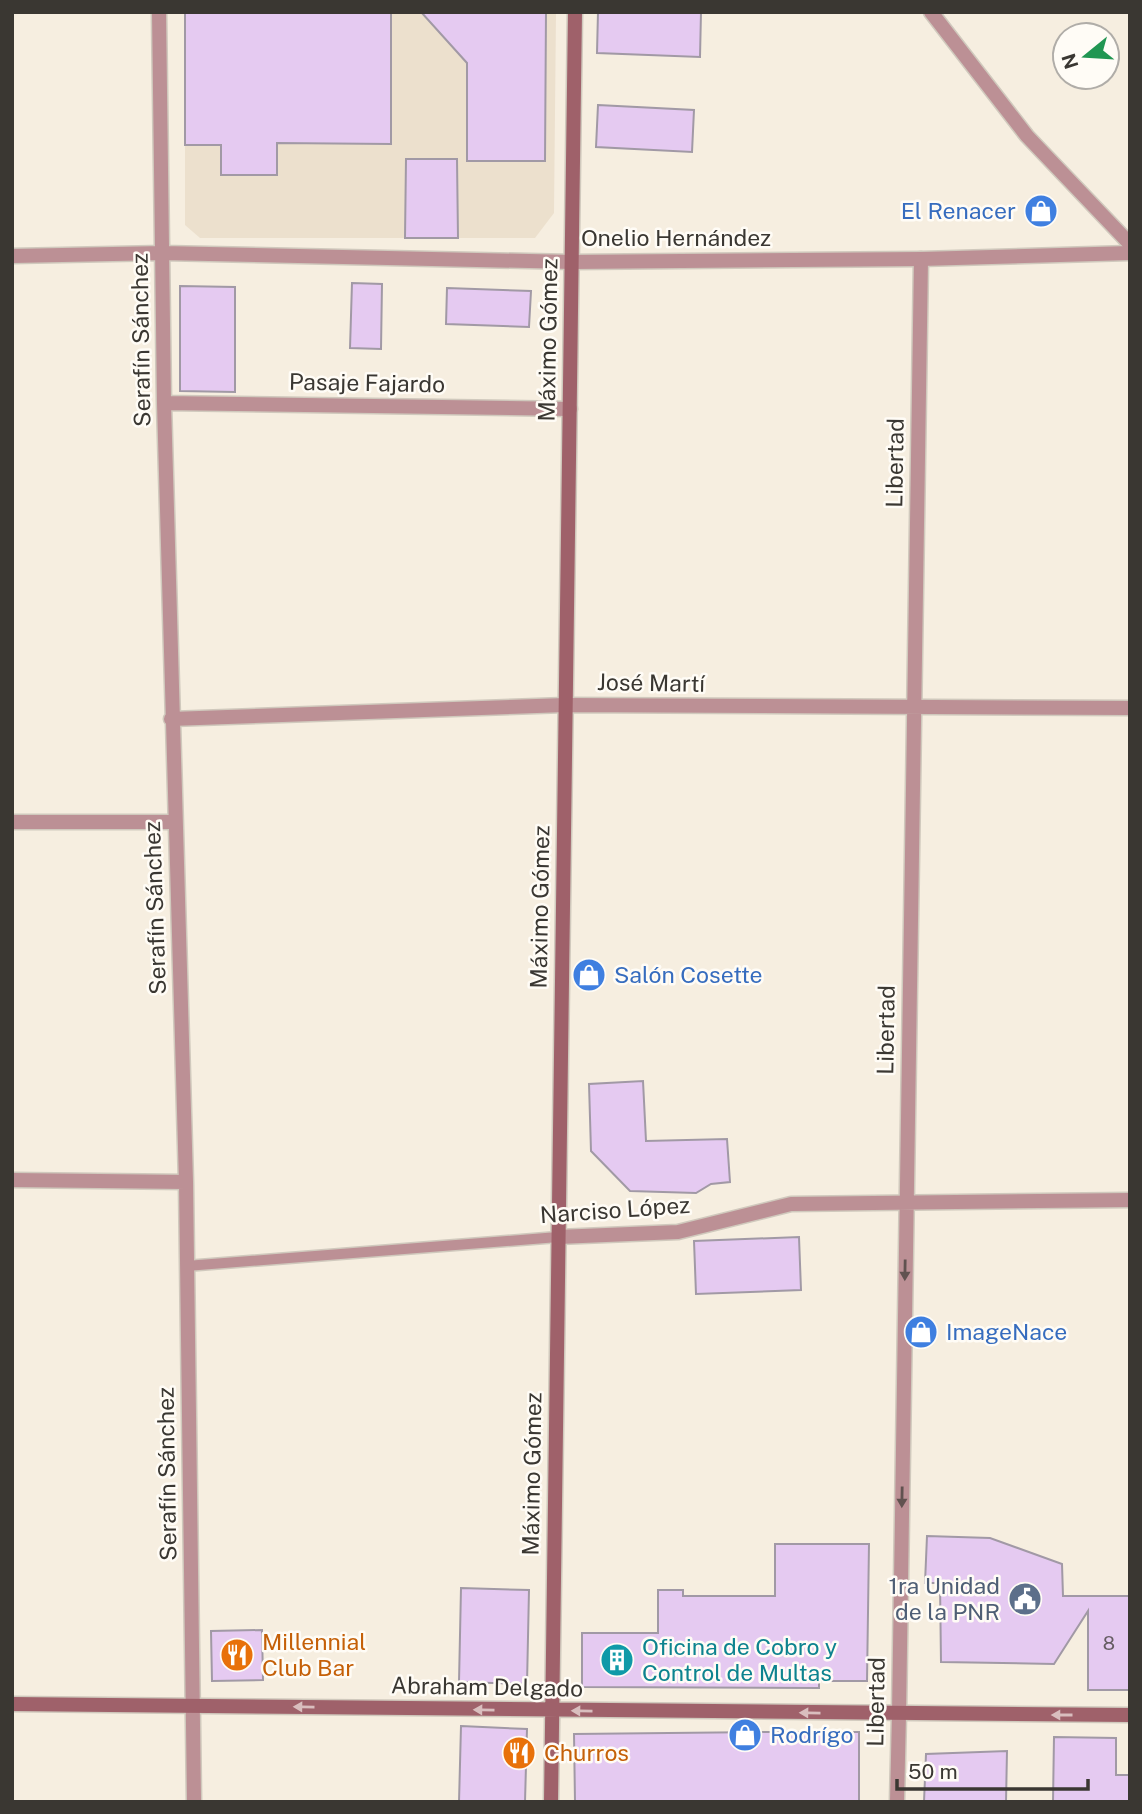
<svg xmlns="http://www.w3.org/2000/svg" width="1142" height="1814" viewBox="0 0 1142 1814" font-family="'Public Sans',sans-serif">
  <rect width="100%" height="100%" fill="#f6eee0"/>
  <path fill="#ece0cd" d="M185 12H556L554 213 535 238H200L185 225Z"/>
  <path fill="#e5caf1" stroke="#a199a5" stroke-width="2" d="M185 12H391V144L277 143V175H221V145H185Z
    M421 12H546L545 161H467V63Z
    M598 12H701L700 57 597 53Z
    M598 105 694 110 692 152 596 147Z
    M406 159H457L458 238H405Z
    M352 283 382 284 381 349 350 348Z
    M180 286 235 287V392L180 391Z
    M447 288 531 291 529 327 446 324Z
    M643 1081 646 1141 727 1139 730 1182 711 1184 696 1193 630 1191 591 1151 589 1084Z
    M799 1237 801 1290 696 1294 694 1241Z
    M927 1536 990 1538 1062 1564 1063 1596H1130V1690H1088V1611L1054 1664 941 1662 940 1583H925Z
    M775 1544H869L867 1681H819V1688L582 1687V1633H658V1590H683V1596H775Z
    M461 1588 529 1590 527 1684 459 1682Z
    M262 1630 263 1680 212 1681 211 1631Z
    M461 1726 527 1729 525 1802H459Z
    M774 1732H859V1802H575L574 1734Z
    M1054 1737 1116 1738V1775H1130V1802H1053Z
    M1007 1751 1006 1802H924L926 1754Z"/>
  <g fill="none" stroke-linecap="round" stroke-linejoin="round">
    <defs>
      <path id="service" d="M186 1266 558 1237"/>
      <path id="minor" d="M159 12 164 403 186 1182 194 1802
        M931 12 1027 136 1130 244
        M12 256 163 253 572 262
        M164 403 570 409
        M171 719 565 705 1130 708
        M12 822H175
        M12 1180 186 1182
        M558 1237 678 1232 791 1204 1130 1200
        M899 1714 921 259"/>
      <path id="tertiary" d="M572 262 921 259 1130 253
        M897 1802 899 1714"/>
      <path id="secondary" d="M12 1704 1130 1715
        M551 1802 575 12"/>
    </defs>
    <use href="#service" stroke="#d0c9bd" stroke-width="13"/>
    <use href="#minor" stroke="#d0c9bd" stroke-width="17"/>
    <use href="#tertiary" stroke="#d0c9bd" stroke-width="17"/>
    <use href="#secondary" stroke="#d0c9bd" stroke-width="17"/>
    <use href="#service" stroke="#bc9095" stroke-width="10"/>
    <use href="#minor" stroke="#bc9095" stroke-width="14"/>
    <use href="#tertiary" stroke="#bc9095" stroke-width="14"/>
    <use href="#secondary" stroke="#9f616a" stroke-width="14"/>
  </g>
  <defs><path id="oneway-solid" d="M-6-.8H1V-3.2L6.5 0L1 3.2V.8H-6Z" transform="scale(1.75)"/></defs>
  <g fill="#615250">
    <use href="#oneway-solid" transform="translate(905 1270) rotate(91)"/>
    <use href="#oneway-solid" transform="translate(902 1497) rotate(91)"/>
  </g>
  <g fill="#d9bebe">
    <use href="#oneway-solid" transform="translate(304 1707) rotate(-179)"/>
    <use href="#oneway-solid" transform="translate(484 1710) rotate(-179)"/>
    <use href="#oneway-solid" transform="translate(582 1711) rotate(-179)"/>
    <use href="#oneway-solid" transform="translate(810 1713) rotate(-179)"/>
    <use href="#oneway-solid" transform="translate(1062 1715) rotate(-180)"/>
  </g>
  <defs>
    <symbol id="shop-disc" viewBox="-11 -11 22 22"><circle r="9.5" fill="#3f7fe0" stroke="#fffcf6"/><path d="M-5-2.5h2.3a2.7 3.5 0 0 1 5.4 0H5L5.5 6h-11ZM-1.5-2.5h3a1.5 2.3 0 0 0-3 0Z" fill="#fff"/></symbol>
    <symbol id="civic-disc" viewBox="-11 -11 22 22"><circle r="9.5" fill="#5c6f8a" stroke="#fffcf6"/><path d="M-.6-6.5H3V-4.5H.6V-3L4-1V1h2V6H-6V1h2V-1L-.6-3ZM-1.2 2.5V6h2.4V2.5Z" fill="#fff"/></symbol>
    <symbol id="restaurant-disc" viewBox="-11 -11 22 22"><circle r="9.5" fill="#e8710a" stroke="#fffcf6"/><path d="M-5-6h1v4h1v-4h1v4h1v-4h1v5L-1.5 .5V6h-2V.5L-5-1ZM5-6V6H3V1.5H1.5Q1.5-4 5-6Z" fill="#fff"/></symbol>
    <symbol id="building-disc" viewBox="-11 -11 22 22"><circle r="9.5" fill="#0f9aa8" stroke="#fffcf6"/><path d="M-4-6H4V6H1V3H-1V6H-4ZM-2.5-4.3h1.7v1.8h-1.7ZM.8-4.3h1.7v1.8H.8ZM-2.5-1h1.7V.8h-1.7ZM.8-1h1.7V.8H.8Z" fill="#fff"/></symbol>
  </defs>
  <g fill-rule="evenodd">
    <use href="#shop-disc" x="1022" y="192" width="38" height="38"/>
    <use href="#shop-disc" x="570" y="956" width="38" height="38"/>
    <use href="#shop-disc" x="902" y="1313" width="38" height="38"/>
    <use href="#civic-disc" x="1006" y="1580" width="38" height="38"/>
    <use href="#restaurant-disc" x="218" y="1636" width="38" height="38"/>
    <use href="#building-disc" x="598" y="1641" width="38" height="38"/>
    <use href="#shop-disc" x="726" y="1716" width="38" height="38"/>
    <use href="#restaurant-disc" x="500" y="1734" width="38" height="38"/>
  </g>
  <g text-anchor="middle" stroke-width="5" stroke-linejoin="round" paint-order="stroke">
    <g font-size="19" fill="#655c62">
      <text x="1109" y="1650">8</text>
    </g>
    <g font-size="23" fill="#366cbe" stroke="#fffcf6" text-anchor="start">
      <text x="1016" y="219" text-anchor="end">El Renacer</text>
      <text x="614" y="983">Salón Cosette</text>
      <text x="946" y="1340">ImageNace</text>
      <text x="770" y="1743">Rodrígo</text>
    </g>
    <g font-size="23" fill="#3a3732" stroke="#fffcf6">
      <text x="676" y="246">Onelio Hernández</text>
      <text transform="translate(141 340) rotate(-91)" y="8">Serafín Sánchez</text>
      <text transform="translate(548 340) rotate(-89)" y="8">Máximo Gómez</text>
      <text transform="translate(367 383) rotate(1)" y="8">Pasaje Fajardo</text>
      <text transform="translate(895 463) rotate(-89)" y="8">Libertad</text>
      <text transform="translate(651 683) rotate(1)" y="8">José Martí</text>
      <text transform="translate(540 907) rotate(-89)" y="8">Máximo Gómez</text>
      <text transform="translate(155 908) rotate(-92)" y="8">Serafín Sánchez</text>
      <text transform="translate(886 1030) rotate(-89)" y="8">Libertad</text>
      <text transform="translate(615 1210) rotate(-4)" y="8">Narciso López</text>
      <text transform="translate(167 1474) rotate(-91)" y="8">Serafín Sánchez</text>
      <text transform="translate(532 1474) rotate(-89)" y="8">Máximo Gómez</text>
      <text transform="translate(487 1687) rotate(1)" y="8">Abraham Delgado</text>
      <text transform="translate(876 1702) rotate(-89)" y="8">Libertad</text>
    </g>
    <g font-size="23" fill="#4e5e75" stroke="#fffcf6" text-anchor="end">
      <text x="1000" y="1594">1ra Unidad<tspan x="1000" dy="26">de la PNR</tspan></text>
    </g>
    <g font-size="23" fill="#c56008" stroke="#fffcf6" text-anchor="start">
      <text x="262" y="1650">Millennial<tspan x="262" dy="26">Club Bar</tspan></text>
      <text x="544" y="1761">Churros</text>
    </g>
    <g font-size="23" fill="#0d838f" stroke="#fffcf6" text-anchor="start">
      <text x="642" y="1655">Oficina de Cobro y<tspan x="642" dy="26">Control de Multas</tspan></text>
    </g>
  </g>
  <rect width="1142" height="1814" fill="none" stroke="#3a3732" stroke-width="28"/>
  <g transform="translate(1086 56) rotate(252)"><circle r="33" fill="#fffcf6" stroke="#b0ada8" stroke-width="2"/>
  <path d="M0-5L12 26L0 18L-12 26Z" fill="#219652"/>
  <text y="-10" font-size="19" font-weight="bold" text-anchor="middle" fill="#3a3732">N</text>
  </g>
  <path d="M897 1779v10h191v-10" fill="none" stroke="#3a3732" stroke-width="3.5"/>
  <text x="908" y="1779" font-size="21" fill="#3a3732" stroke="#fffcf6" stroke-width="5" paint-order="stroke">50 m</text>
</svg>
